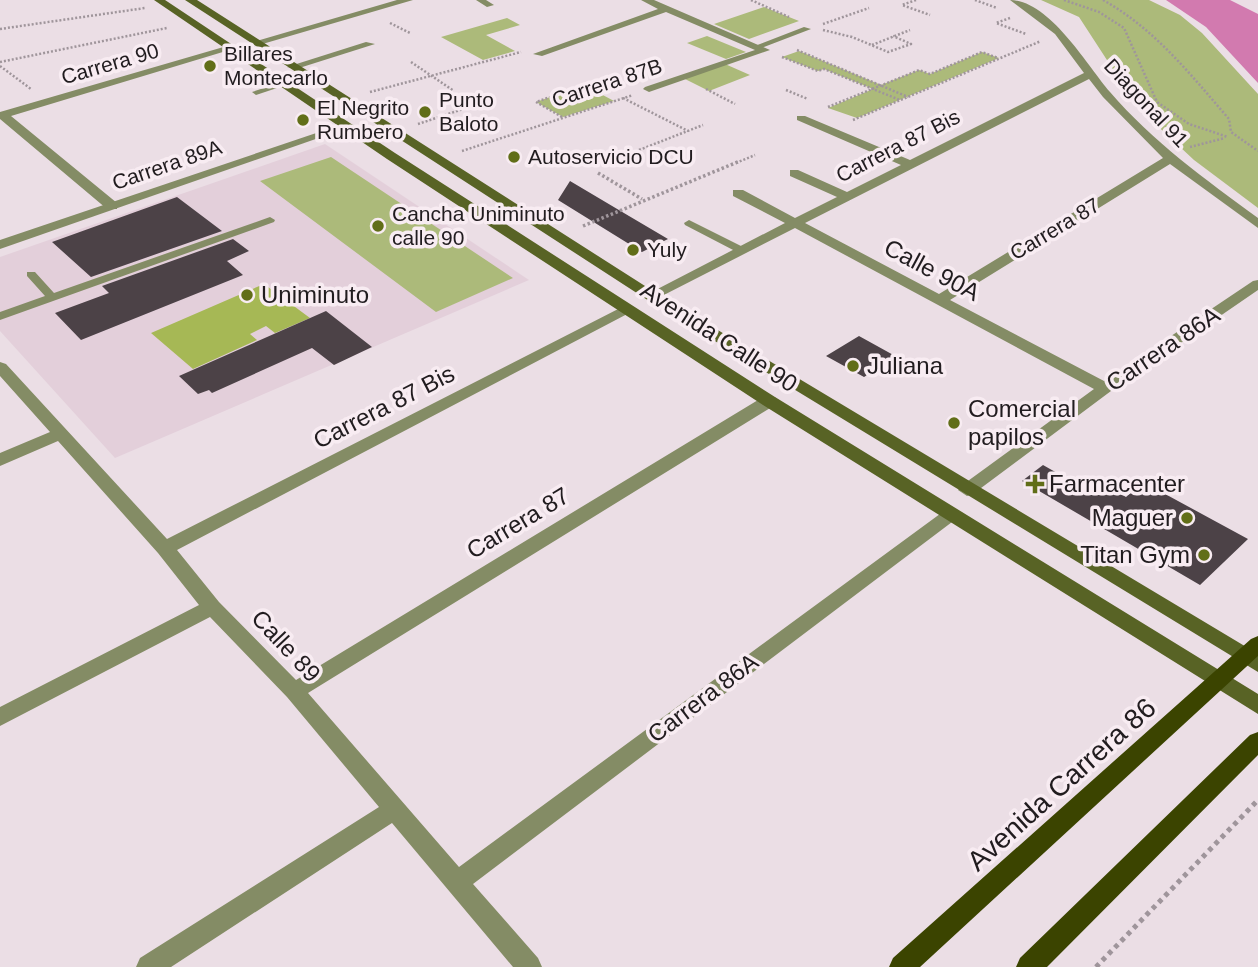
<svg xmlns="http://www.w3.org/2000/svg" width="1258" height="967" viewBox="0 0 1258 967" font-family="Arial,sans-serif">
  <rect width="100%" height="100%" fill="#ebdee5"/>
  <path fill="#e3cfda" d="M325 144 529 280 115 458 0 331V257Z"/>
  <path fill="#acba7a" d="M1041 0H1149L1180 15 1202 33 1258 94V208L1194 160 1149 118 1118 77 1079 17Z
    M764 7 799 21 749 39 714 24Z
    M507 18 520 25 486 35 515 51 483 60 441 37Z
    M707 36 746 52 726 59 687 43Z
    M799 51 881 85 919 70 930 74 982 52 999 58 857 118 828 108 873 89 824 69 818 71 782 57Z
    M725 64 750 75 709 91 683 78Z
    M584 85 614 101 563 117 536 102Z
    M331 157 513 278 436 312 260 181Z"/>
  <path fill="#a6b855" d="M264 284 310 318 275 333 266 326 250 334 257 340 193 369 151 333Z"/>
  <path fill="#d27aaf" d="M1166 0H1230L1258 14V83L1206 27Z"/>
  <path fill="#4c4247" d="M570 181 629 216 668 239 642 252 558 200Z
    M177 197 222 231 91 277 52 242Z
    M233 239 249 251 227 261 243 275 81 340 55 313 109 293 102 286Z
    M326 311 372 347 334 365 312 348 212 393 209 390 198 394 179 376Z
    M859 336 897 357 864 377 826 356Z
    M1043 465 1080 486 1093 478 1126 497 1143 482 1248 539 1200 585 1022 481Z"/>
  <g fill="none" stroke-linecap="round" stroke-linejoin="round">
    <path stroke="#9f959b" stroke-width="2.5" stroke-dasharray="2 2" stroke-linecap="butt" d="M751 0 789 17
      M916 0 902 5 930 15
      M975 0 997 8
      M1064 0 1099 12 1124 28 1157 102 1189 124 1228 137
      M1103 0C1155 29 1190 74 1229 119L1231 132 1258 151
      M1010 18 996 23 1026 34
      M390 23 410 33
      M823 24 869 8
      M0 29 145 8
      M823 30 852 37 888 52 911 44 893 36
      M872 45 910 30
      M797 50 908 97
      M782 57 818 71 824 69 900 100
      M0 62 167 28
      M411 62 454 91
      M0 66 31 89
      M706 89 735 104
      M786 90 808 99
      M370 92 521 52
      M623 98 688 131
      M828 107 919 70 930 74 982 52 998 58
      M562 117 536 102 584 85
      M853 120 1041 41
      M418 124 487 101
      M1190 147 1225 138
      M639 150 703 125
      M462 151 633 95
      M736 163 755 155"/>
    <path stroke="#9f959b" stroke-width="3.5" stroke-dasharray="2.5 2.5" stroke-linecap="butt" d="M598 173 642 199
      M583 226 740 161"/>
    <path stroke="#9f959b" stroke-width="5" stroke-dasharray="4.5 4.5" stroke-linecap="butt" d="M1096 967 1258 800"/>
    <path fill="#848c65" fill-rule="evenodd" d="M476 0H486L494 5 487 7Z
      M804 27 811 29 759 49 752 47Z
      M282 82 289 84 256 95 252 92Z
      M270 217 275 220 274 222 0 320V312L45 296 27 276V272H35L54 293Z
      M689 220 745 248 746 250 741 253 737 252 685 225 684 223Z"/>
    <path fill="#848c65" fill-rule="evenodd" d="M366 42 375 44 296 69 287 67Z"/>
    <path fill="#848c65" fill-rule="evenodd" d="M397 0H413L259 45 250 43Z
      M641 0H654L770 50 649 92 643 89 645 87 755 50 666 12 542 56 533 54 658 9Z
      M1010 0C1049 0 1087 65 1110 92 1153 142 1205 179 1258 218V228L1170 164 950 300 1104 381 1253 281 1258 280V290L1111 391 973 494 967 496 958 490 961 486 1094 389 795 228 656 299 651 300 644 296 785 223 733 196V190H743L795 218 837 197 790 176V170H798L847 192 901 165 797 120V116H805L910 160 1084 73 1055 34ZM1089 79 1103 97 1163 158 939 294 805 223Z
      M227 46 236 48 11 116 117 203V209H107L0 119V112Z
      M626 305 631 306 633 309 631 312 177 550 219 602 296 680 763 397H775L777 401 775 405 308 693 459 867 944 511H956L959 515 956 519 473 884 538 958 542 967H513L392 823 171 967H136L140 958 379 807 287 697 210 617 0 726V707L199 605 158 553 58 441 0 466V453L50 432 0 376V362L6 364 167 539Z"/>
    <path fill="#848c65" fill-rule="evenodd" d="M343 124 353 126 0 249V240Z"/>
    <path fill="#586325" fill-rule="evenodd" d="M154 0H165L395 153 775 397 1258 694V714L763 405 387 159Z
      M185 0H197L656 293 1258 654V672L646 299Z"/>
    <path fill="#3b4400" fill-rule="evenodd" d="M1258 636V656L920 967H889L893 958 1251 639Z
      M1258 732V755L1047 967H1016L1020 958 1250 735Z"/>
  </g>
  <g fill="#616e18" stroke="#f8ecf2" stroke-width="2.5">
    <circle cx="210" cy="66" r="7"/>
    <circle cx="425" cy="112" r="7"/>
    <circle cx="303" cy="120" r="7"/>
    <circle cx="514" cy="157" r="7"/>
    <circle cx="378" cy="226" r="7"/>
    <circle cx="633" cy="250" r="7"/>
    <circle cx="247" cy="295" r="7"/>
    <circle cx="853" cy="366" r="7"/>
    <circle cx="954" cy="423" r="7"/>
    <path d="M1031.5 473.5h7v7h7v7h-7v7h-7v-7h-7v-7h7z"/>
    <circle cx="1187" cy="518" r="7"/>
    <circle cx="1204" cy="555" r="7"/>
  </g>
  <g text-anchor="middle" stroke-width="7" stroke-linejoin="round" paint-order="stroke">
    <g font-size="21" fill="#211c1f" stroke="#f8ecf2" text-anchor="start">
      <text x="224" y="61">Billares<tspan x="224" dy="24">Montecarlo</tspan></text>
      <text x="439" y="107">Punto<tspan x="439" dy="24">Baloto</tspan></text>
      <text x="317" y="115">El Negrito<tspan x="317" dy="24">Rumbero</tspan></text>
      <text x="528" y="164">Autoservicio DCU</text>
      <text x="392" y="221">Cancha Uniminuto<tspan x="392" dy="24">calle 90</tspan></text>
      <text x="647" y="257">Yuly</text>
    </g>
    <g font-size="21" fill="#211c1f" stroke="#f8ecf2">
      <text transform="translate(110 64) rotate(-16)" y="7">Carrera 90</text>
      <text transform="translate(607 83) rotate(-18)" y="7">Carrera 87B</text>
      <text transform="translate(1146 103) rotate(47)" y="7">Diagonal 91</text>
      <text transform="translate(898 146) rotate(-27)" y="7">Carrera 87 Bis</text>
      <text transform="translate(167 165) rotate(-19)" y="7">Carrera 89A</text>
      <text transform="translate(1055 229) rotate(-31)" y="7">Carrera 87</text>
    </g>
    <g font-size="24" fill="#211c1f" stroke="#f8ecf2">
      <text transform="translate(932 270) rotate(28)" y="8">Calle 90A</text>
      <text transform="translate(719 337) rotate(33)" y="8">Avenida Calle 90</text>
      <text transform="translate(1163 349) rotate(-34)" y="8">Carrera 86A</text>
      <text transform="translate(384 407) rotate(-27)" y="8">Carrera 87 Bis</text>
      <text transform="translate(518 523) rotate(-31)" y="8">Carrera 87</text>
      <text transform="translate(286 646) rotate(47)" y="8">Calle 89</text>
      <text transform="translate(703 698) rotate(-37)" y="8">Carrera 86A</text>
    </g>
    <g font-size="24" fill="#211c1f" stroke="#f8ecf2" text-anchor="start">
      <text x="261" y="303">Uniminuto</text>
      <text x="867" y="374">Juliana</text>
      <text x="968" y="417">Comercial<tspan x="968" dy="28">papilos</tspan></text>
      <text x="1049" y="492">Farmacenter</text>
      <text x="1173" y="526" text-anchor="end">Maguer</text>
      <text x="1190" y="563" text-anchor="end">Titan Gym</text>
    </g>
    <g font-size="28" fill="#211c1f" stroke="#f8ecf2">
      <text transform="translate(1061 784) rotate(-42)" y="10">Avenida Carrera 86</text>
    </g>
  </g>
</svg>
